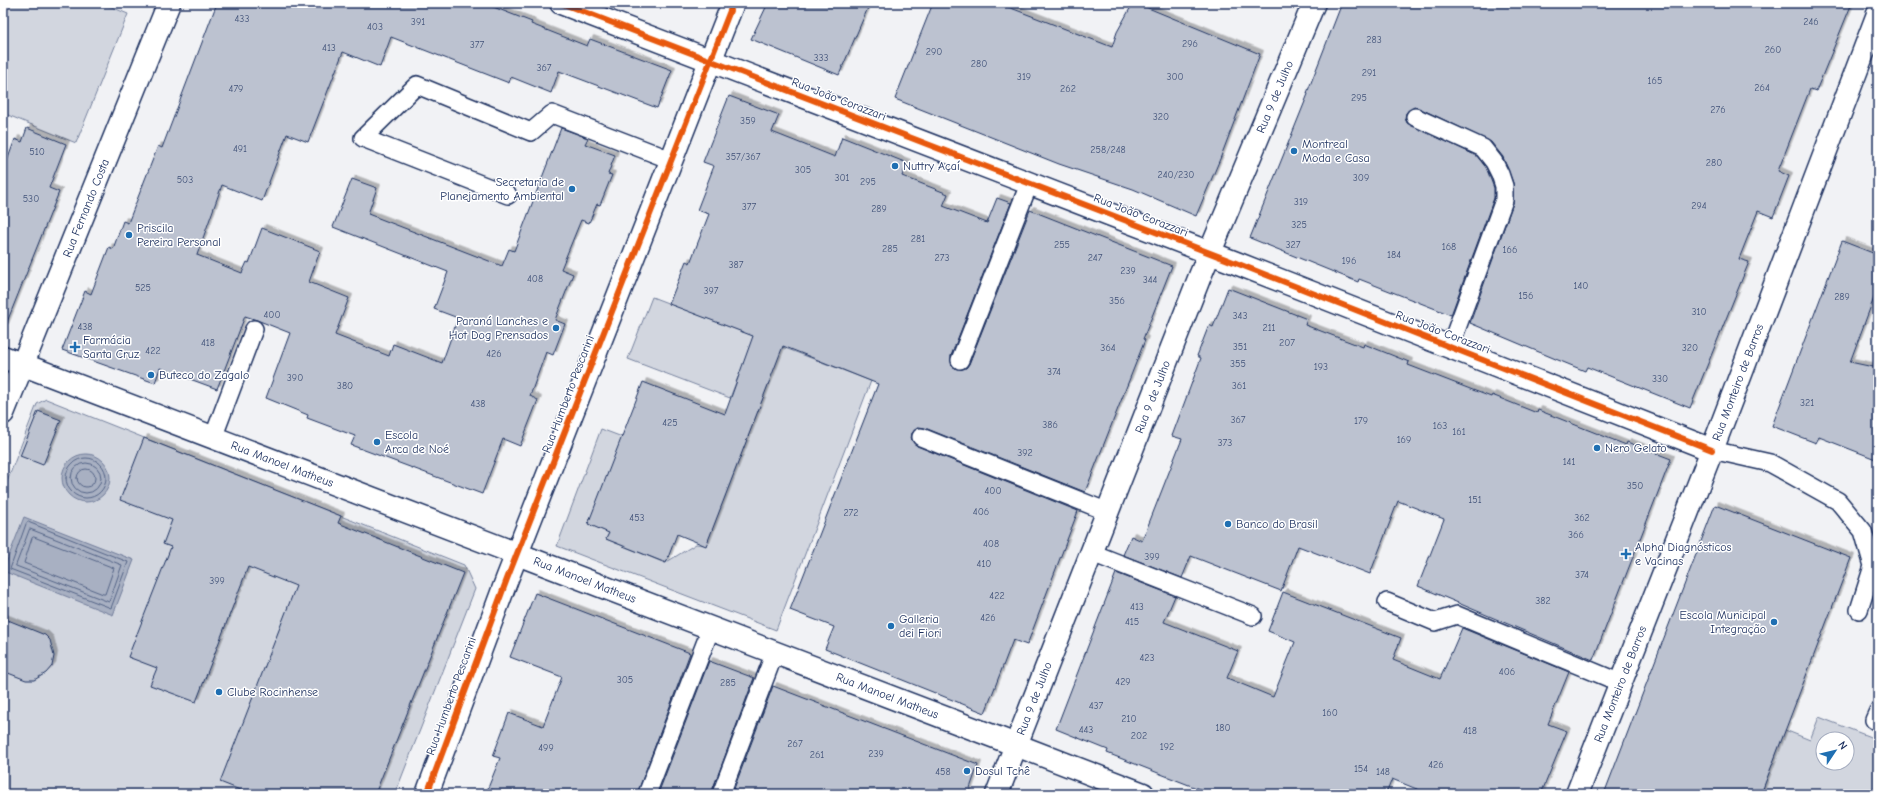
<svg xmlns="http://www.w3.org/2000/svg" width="1881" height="797" viewBox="0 0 1881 797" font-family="'Comic Neue',sans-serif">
  <defs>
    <filter id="shadow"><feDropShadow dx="3.5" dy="-3.5" stdDeviation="0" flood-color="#0004"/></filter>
  </defs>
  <rect width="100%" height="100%" fill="#f1f2f5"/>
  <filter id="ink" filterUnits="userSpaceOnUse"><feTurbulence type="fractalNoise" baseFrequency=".025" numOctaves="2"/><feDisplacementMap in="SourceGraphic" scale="8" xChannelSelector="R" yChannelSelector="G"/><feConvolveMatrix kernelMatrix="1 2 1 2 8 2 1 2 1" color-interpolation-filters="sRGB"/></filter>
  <g filter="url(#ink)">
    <path fill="#d2d6df" stroke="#76829e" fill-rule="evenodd" d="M3 3H102L128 14 76 143 3 113Z
      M652 297 871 381 776 630 557 546 601 429 686 461 607 478 589 524 609 533 606 539 665 563 696 544 706 545 767 387 738 377 730 398 628 359Z
      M46 399 464 565 475 589 395 794H3V492L37 404Z
      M1819 717 1878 740V794H1761L1785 730 1810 740ZM1823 739H1847V763H1823Z"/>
    <path fill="#a8b0c2" stroke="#707c9a" d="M62 478a24 24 0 1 1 48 0a24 24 0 1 1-48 0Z
      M24 517 134 560 113 615 3 571Z"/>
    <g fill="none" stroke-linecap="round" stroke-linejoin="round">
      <path stroke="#536386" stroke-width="1" d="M66 478a20 20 0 1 1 40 0a20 20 0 1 1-40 0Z
        M71 478a15 15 0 1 1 30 0a15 15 0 1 1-30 0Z
        M77 478a9 9 0 1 1 18 0a9 9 0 1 1-18 0Z
        M28 522 128 562 111 608 10 569 26 524Z
        M30 529 122 565 109 602 16 566Z
        M34 537 114 568 105 594H103L24 563 32 538Z"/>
    </g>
    <path fill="#bcc2d0" stroke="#1b2f5e" filter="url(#shadow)" d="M217 3H483L532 22 531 24 587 46 590 39 672 70 657 108 559 71 551 93 511 77 509 83 391 37 380 67 343 52 308 142 287 134 262 201 222 185 197 255 242 273 247 262 249 263 262 228 320 251 309 282 349 298 335 335 389 356 393 344 442 363 458 318 434 309 448 272 333 227 352 179 377 188 368 214 502 266 509 249 514 251 561 128 588 138 585 144 615 155 608 174 612 175 600 205 597 204 589 223 581 220 561 269 573 274 555 320 565 324 553 355 546 352 530 396 538 400 520 446 503 439 482 494 351 445 355 436 307 418 308 415 266 398 290 333 257 320 245 316 217 389 160 368 155 383 62 350 85 291 91 294 109 247 113 249 123 221 128 223 158 146 162 148Z
      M768 3H870L839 75 751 39Z
      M933 3H998L1112 47 1117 32 1133 3H1136L1260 54 1220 159 1196 216 1133 189 1059 164 895 99Z
      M1342 3H1852L1816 91 1810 89 1778 171 1789 176 1773 217 1758 211 1739 259 1749 262 1690 408 1587 367 1585 371 1558 360 1470 323 1513 203V183L1503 157 1491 142 1419 108 1414 107 1406 113 1405 118 1407 123 1477 156 1486 167 1494 188V198L1451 315 1359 279 1358 282 1250 238 1308 94 1307 93Z
      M729 96 779 115 772 132 835 157 842 137 907 163 902 176 948 194 943 206 987 223 997 198 1011 203 951 356 952 366 957 369 966 368 969 364 1030 210 1172 266 1143 339 1145 340 1085 492 925 428 919 427 912 433 911 439 917 446 1078 511 1027 645 1013 640 985 713 825 649 834 627 790 610 878 384 783 346 706 546 677 534 666 563 606 539 609 533 588 524 643 382 725 414 753 336 669 304 686 261 690 263 709 214 697 210 714 166 703 162Z
      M27 128 66 144 49 188 59 192 5 327H3V172L15 139 22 142Z
      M1842 241 1878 255V287L1850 362 1878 368V460L1819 437 1816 443 1772 426Z
      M1228 288 1307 319 1305 325 1363 347 1364 344 1409 362 1408 365 1491 397 1492 395 1537 413 1538 410 1626 445 1627 442 1671 459 1593 660 1418 586 1444 519 1398 501 1370 574 1298 546 1281 591 1191 556 1182 578 1123 555 1131 536 1142 541 1182 439 1172 436 1201 358 1197 356 1209 325 1213 327Z
      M38 411 61 420 43 465 20 456Z
      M144 438 341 516 338 523 463 573 375 794H250L220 782 296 586 248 567 196 702 150 685 157 668 128 657 171 547 163 544 172 520 120 500Z
      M1715 505 1851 558 1761 794H1604Z
      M1116 573 1175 596 1164 622 1238 651 1227 678 1273 697 1295 642 1268 631 1283 592 1401 638 1393 660 1440 679 1462 628 1569 672 1548 724 1567 731 1541 794H1429L1392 779 1386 794H1212L1107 753 1108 750 1056 729Z
      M535 593 690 653 637 794H503L488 788 500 758 493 756 509 713 543 726 562 677 510 657Z
      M3 618 45 635 50 640 54 656 52 666 46 673 34 680H26L3 671Z
      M709 661 754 678 711 794H658Z
      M773 686 978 765 968 794H732Z"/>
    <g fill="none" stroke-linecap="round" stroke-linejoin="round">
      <defs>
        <path id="service" d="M1415 117 1483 148 1494 162 1500 174 1504 186V200L1450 347
          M508 195 363 138 417 85 531 132 552 114 671 160
          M960 360 1029 184
          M921 437 1108 512
          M213 438 254 329
          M1712 450 1770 463 1838 501 1863 531 1873 566 1859 610
          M1092 553 1253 616
          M1387 602 1435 622 1457 615 1621 683
          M1874 720 1878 711
          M647 794 711 628
          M721 794 775 652"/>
        <g id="minor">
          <path d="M561 3 1236 263 1712 450"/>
          <path id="s1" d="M3 413 169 3"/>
        </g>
        <g id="tertiary">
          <path id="s2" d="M1016 745 1200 276 1314 3"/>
          <path d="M427 794 507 579 733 3"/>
          <path id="s3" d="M1577 794 1712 450 1878 14"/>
        </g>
        <g id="secondary">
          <path id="s4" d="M3 357 1016 745"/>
        </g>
        <path id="primary" d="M997 794 1016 745 1143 794"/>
      </defs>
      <use href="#service" stroke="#1b2f5e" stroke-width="20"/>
      <use href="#minor" stroke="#1b2f5e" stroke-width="25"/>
      <use href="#tertiary" stroke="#1b2f5e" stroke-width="25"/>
      <use href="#secondary" stroke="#1b2f5e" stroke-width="25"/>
      <use href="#primary" stroke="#1b2f5e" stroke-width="25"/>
      <use href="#service" stroke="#fff" stroke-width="17"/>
      <use href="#minor" stroke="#fff" stroke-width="22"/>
      <use href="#tertiary" stroke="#fff" stroke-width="22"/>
      <use href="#secondary" stroke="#fff" stroke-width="22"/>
      <use href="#primary" stroke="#fff" stroke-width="22"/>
      <defs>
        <path id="cycleway" d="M561 3 1236 263 1712 450
          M427 794 507 579 733 3"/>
      </defs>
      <use href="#cycleway" stroke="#fff" stroke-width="8"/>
      <use href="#cycleway" stroke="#e8590c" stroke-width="6"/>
    </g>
  </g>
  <g fill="#1f6fb2" stroke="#fff" stroke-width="1.5">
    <circle cx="1294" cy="151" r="4"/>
    <circle cx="895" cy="166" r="4"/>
    <circle cx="572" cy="189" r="4"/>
    <circle cx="129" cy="235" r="4"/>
    <circle cx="556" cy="328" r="4"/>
    <path d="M73 341h4v4h4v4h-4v4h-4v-4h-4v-4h4z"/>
    <circle cx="151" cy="375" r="4"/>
    <circle cx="377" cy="442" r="4"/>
    <circle cx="1597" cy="448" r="4"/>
    <circle cx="1228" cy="524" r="4"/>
    <path d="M1624 548h4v4h4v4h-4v4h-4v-4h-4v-4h4z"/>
    <circle cx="1774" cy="622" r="4"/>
    <circle cx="891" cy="626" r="4"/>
    <circle cx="219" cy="692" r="4"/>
    <circle cx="967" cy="771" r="4"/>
  </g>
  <g text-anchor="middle" stroke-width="3" stroke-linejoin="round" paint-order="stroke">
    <g font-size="10" fill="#43547a">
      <text x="242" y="22">433</text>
      <text x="418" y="25">391</text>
      <text x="1811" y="25">246</text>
      <text x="375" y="30">403</text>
      <text x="1374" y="43">283</text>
      <text x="1190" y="47">296</text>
      <text x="477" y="48">377</text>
      <text x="329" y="51">413</text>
      <text x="1773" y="53">260</text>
      <text x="934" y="55">290</text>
      <text x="821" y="61">333</text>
      <text x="979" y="67">280</text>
      <text x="544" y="71">367</text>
      <text x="1369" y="76">291</text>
      <text x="1024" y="80">319</text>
      <text x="1175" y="80">300</text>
      <text x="1655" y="84">165</text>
      <text x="1762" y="91">264</text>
      <text x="236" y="92">479</text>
      <text x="1068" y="92">262</text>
      <text x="1359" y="101">295</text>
      <text x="1718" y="113">276</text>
      <text x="1161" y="120">320</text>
      <text x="748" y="124">359</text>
      <text x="240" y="152">491</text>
      <text x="1108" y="153">258/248</text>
      <text x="37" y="155">510</text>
      <text x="743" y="160">357/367</text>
      <text x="1714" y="166">280</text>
      <text x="803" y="173">305</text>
      <text x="1176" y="178">240/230</text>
      <text x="842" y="181">301</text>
      <text x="1361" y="181">309</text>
      <text x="185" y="183">503</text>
      <text x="868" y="185">295</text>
      <text x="31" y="202">530</text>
      <text x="1301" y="205">319</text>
      <text x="1699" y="209">294</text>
      <text x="749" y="210">377</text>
      <text x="879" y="212">289</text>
      <text x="1299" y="228">325</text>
      <text x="918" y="242">281</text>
      <text x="1062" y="248">255</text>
      <text x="1293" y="248">327</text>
      <text x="1449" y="250">168</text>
      <text x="890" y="252">285</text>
      <text x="1510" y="253">166</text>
      <text x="1394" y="258">184</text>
      <text x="942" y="261">273</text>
      <text x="1095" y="261">247</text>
      <text x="1349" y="264">196</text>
      <text x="736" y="268">387</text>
      <text x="1128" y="274">239</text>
      <text x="535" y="282">408</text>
      <text x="1150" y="283">344</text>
      <text x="1581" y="289">140</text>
      <text x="143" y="291">525</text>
      <text x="711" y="294">397</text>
      <text x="1526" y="299">156</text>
      <text x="1842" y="300">289</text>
      <text x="1117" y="304">356</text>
      <text x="1699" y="315">310</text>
      <text x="272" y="318">400</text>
      <text x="1240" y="319">343</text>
      <text x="85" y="330">438</text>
      <text x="1269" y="331">211</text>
      <text x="208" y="346">418</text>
      <text x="1287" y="346">207</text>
      <text x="1240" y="350">351</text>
      <text x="1108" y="351">364</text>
      <text x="1690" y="351">320</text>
      <text x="153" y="354">422</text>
      <text x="494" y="357">426</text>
      <text x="1238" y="367">355</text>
      <text x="1321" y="370">193</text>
      <text x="1054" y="375">374</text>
      <text x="295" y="381">390</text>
      <text x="1660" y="382">330</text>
      <text x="345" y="389">380</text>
      <text x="1239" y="389">361</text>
      <text x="1807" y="406">321</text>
      <text x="478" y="407">438</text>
      <text x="1238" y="423">367</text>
      <text x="1361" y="424">179</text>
      <text x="670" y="426">425</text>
      <text x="1050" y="428">386</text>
      <text x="1440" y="429">163</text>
      <text x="1459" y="435">161</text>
      <text x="1404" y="443">169</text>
      <text x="1225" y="446">373</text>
      <text x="1025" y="456">392</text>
      <text x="1569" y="465">141</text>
      <text x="1635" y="489">350</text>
      <text x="993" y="494">400</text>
      <text x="1475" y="503">151</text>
      <text x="981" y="515">406</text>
      <text x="851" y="516">272</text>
      <text x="637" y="521">453</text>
      <text x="1582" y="521">362</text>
      <text x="1576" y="538">366</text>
      <text x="991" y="547">408</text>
      <text x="1152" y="560">399</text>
      <text x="984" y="567">410</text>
      <text x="1582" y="578">374</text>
      <text x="217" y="584">399</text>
      <text x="997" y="599">422</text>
      <text x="1543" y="604">382</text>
      <text x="1137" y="610">413</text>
      <text x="988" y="621">426</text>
      <text x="1132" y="625">415</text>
      <text x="1147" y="661">423</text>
      <text x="1507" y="675">406</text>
      <text x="625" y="683">305</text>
      <text x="1123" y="685">429</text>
      <text x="728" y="686">285</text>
      <text x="1096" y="709">437</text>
      <text x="1330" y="716">160</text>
      <text x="1129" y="722">210</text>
      <text x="1223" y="731">180</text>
      <text x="1086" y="733">443</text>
      <text x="1470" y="734">418</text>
      <text x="1139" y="739">202</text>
      <text x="795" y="747">267</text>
      <text x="1167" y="750">192</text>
      <text x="546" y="751">499</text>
      <text x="876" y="757">239</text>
      <text x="817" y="758">261</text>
      <text x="1436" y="768">426</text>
      <text x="1361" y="772">154</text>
      <text x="943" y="775">458</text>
      <text x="1383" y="775">148</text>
    </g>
    <g font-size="12" fill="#1b2f5e" stroke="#fff">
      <text dy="4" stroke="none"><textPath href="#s2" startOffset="698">Rua 9 de Julho</textPath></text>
      <text transform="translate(839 99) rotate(21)" y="4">Rua João Corazzari</text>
      <text dy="4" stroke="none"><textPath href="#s1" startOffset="221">Rua Fernando Costa</textPath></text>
      <text transform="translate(1141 215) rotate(21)" y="4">Rua João Corazzari</text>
      <text transform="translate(1443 332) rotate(21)" y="4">Rua João Corazzari</text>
      <text dy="4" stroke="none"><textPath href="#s3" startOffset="442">Rua Monteiro de Barros</textPath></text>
      <text transform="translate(568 394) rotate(-69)" y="4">Rua Humberto Pescarini</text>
      <text dy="4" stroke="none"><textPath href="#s2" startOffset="374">Rua 9 de Julho</textPath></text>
      <text dy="4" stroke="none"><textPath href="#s4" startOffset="299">Rua Manoel Matheus</textPath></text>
      <text dy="4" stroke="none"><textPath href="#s4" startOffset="623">Rua Manoel Matheus</textPath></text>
      <text dy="4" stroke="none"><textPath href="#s3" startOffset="118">Rua Monteiro de Barros</textPath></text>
      <text dy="4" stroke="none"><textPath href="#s4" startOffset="947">Rua Manoel Matheus</textPath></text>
      <text transform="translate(451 696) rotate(-70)" y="4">Rua Humberto Pescarini</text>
      <text dy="4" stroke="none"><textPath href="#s2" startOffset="50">Rua 9 de Julho</textPath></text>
    </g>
    <g font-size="12" fill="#1b2f5e" stroke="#fff" text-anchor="start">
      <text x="1302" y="148">Montreal<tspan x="1302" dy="14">Moda e Casa</tspan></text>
      <text x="903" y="170">Nuttry Açaí</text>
      <text x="564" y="186" text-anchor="end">Secretaria de<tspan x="564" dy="14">Planejamento Ambiental</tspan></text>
      <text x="137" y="232">Priscila<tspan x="137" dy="14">Pereira Personal</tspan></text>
      <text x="548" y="325" text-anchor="end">Paraná Lanches e<tspan x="548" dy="14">Hot Dog Prensados</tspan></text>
      <text x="83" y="344">Farmácia<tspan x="83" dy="14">Santa Cruz</tspan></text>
      <text x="159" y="379">Buteco do Zagalo</text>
      <text x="385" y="439">Escola<tspan x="385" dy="14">Arca de Noé</tspan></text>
      <text x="1605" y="452">Nero Gelato</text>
      <text x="1236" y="528">Banco do Brasil</text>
      <text x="1635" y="551">Alpha Diagnósticos<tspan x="1635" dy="14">e Vacinas</tspan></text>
      <text x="1766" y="619" text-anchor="end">Escola Municipal<tspan x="1766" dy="14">Integração</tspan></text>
      <text x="899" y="623">Galleria<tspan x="899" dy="14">dei Fiori</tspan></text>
      <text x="227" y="696">Clube Rocinhense</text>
      <text x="975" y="775">Dosul Tchê</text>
    </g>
  </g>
  <rect width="1881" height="797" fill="none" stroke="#fff" stroke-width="16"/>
  <rect x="8" y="8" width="1865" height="781" fill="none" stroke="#1b2f5e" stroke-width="1.5" filter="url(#ink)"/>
  <g transform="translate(1835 751) rotate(55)"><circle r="19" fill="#ffffff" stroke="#a4acbf"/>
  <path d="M0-3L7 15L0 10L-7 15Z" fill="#1f6fb2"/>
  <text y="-6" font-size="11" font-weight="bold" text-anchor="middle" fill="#1b2f5e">N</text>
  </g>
</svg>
